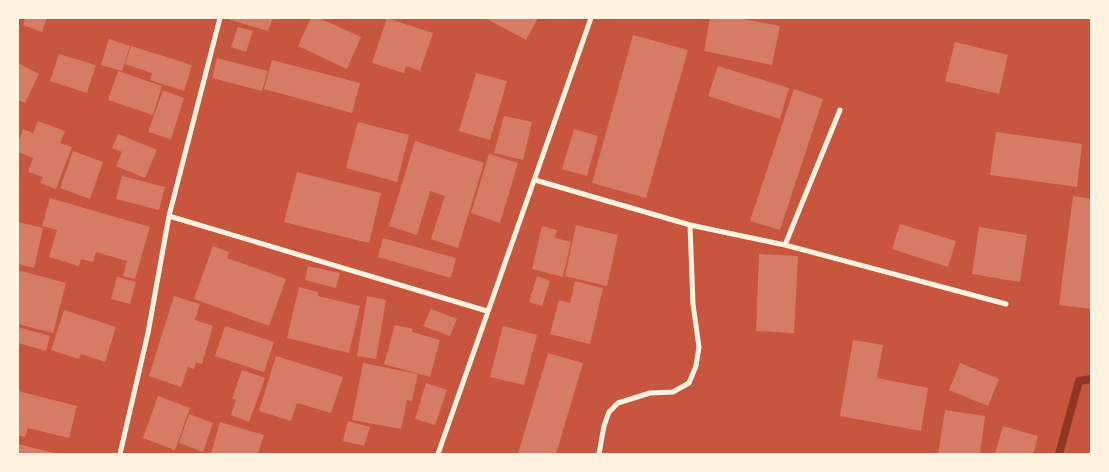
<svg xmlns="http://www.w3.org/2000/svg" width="1109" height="472" viewBox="0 0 1109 472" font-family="'Fira Sans',sans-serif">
  <rect width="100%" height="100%" fill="#c8553d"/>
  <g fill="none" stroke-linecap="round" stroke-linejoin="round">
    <path stroke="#8f3625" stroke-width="8" d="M1059 454 1079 381 1092 379"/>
  </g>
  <path fill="#d67c66" d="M25 18H47L42 32 23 25Z
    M228 18H273L268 31 228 19Z
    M311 18H319L361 37 347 69 298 46Z
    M387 18 433 33 420 71 406 66 404 73 372 63Z
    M488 18H538L526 40 487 19Z
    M710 18H739L780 26 772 65 704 51Z
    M238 27 253 31 246 52 231 47Z
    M633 35 688 50 646 198 592 183Z
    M109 39 130 46 122 71 101 65Z
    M955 42 1008 55 999 94 945 81Z
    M131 46 192 65 184 91 150 80 152 73 125 64Z
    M59 54 96 65 87 93 50 81Z
    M217 58 268 71 262 91 212 78Z
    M272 60 360 83 352 113 264 89Z
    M18 63 39 74 25 103 18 100Z
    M718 66 789 88 780 119 708 96Z
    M118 71 162 86 153 115 108 100Z
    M476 73 507 81 490 140 459 131Z
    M794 89 823 99 780 230 750 221Z
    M163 90 184 98 171 139 148 132Z
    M504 116 532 122 523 160 494 153Z
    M38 121 65 131 60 143 72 147 56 189 40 183 43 177 28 172 33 158 18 152V143L23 129 33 133Z
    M358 122 409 135 397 182 346 168Z
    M574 129 598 136 587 176 562 169Z
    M996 132 1082 144 1077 187 990 175Z
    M118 134 157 150 145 178 116 166 122 152 112 148Z
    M415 141 484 163 458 248 431 239 445 196 430 191 417 235 389 226Z
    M73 151 103 162 90 199 60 188Z
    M489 154 518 163 500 223 471 213Z
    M297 172 381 193 369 243 284 222Z
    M122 176 165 187 159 210 116 199Z
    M1073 196 1092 199V309L1059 305Z
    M50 198 150 227 135 279 123 276 127 261 96 252 93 262 81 259 79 266 49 257 57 230 42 226Z
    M18 222 43 228 34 268 18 264Z
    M900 224 956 241 948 267 892 249Z
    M576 225 618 235 607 286 565 276Z
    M542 226 557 230 555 238 571 242 563 277 532 269Z
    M979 227 1027 235 1020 282 972 274Z
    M383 238 456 258 451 278 378 257Z
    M213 246 229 252 227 258 286 279 269 326 194 299Z
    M759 254 798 256 794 333 756 331Z
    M308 266 340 273 336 288 305 280Z
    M18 270 66 283 53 333 18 324Z
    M537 276 550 281 542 306 529 302Z
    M117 277 136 282 130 304 111 299Z
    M575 281 603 288 590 344 550 334 559 300 570 303Z
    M299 287 318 292V296L360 306 349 353 287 338Z
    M174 296 200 304 195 320 213 326 202 364 196 362 194 369 188 367 181 387 149 376Z
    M367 296 386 300 376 359 357 356Z
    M431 309 457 319 450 336 423 326Z
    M64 310 116 327 105 362 81 354 79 359 51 350Z
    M395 325 413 329 412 332 440 340 430 377 384 364Z
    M225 326 274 342 264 372 215 356Z
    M503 326 537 335 524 385 490 377Z
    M18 327 50 336 46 351 18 343Z
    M853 340 883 345 877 378 928 388 921 431 840 416Z
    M548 353 583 363 556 454H518Z
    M276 356 343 377 331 413 297 403 291 421 259 411Z
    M363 363 418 374 412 401 407 400 401 429 352 420Z
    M960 363 999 379 988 406 949 390Z
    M242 370 265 378 249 422 231 415 236 400 232 399Z
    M426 383 447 390 435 425 415 419Z
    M18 391 77 406 69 438 28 428 25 437 18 435Z
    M158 396 190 408 175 450 143 438Z
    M945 410 985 416 980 454H938Z
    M189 414 213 423 203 452 179 443Z
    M348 421 370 427 364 446 343 441Z
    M220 422 264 435 258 454H211Z
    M1003 426 1038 436 1033 454H995Z
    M18 444 58 454H18Z"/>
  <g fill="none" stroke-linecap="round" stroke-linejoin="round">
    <path stroke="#fff3e0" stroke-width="5" d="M535 180 690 225 785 245 1006 304
      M169 216 487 311
      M785 245 840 110
      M120 454 148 333 169 216 220 18
      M438 454 591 18
      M599 454 604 426 609 412 618 403 650 393 673 392 689 383 696 366 699 347 693 304 690 225"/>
  </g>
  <rect width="1109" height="472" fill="none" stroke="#fff3e0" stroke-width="38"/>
</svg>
